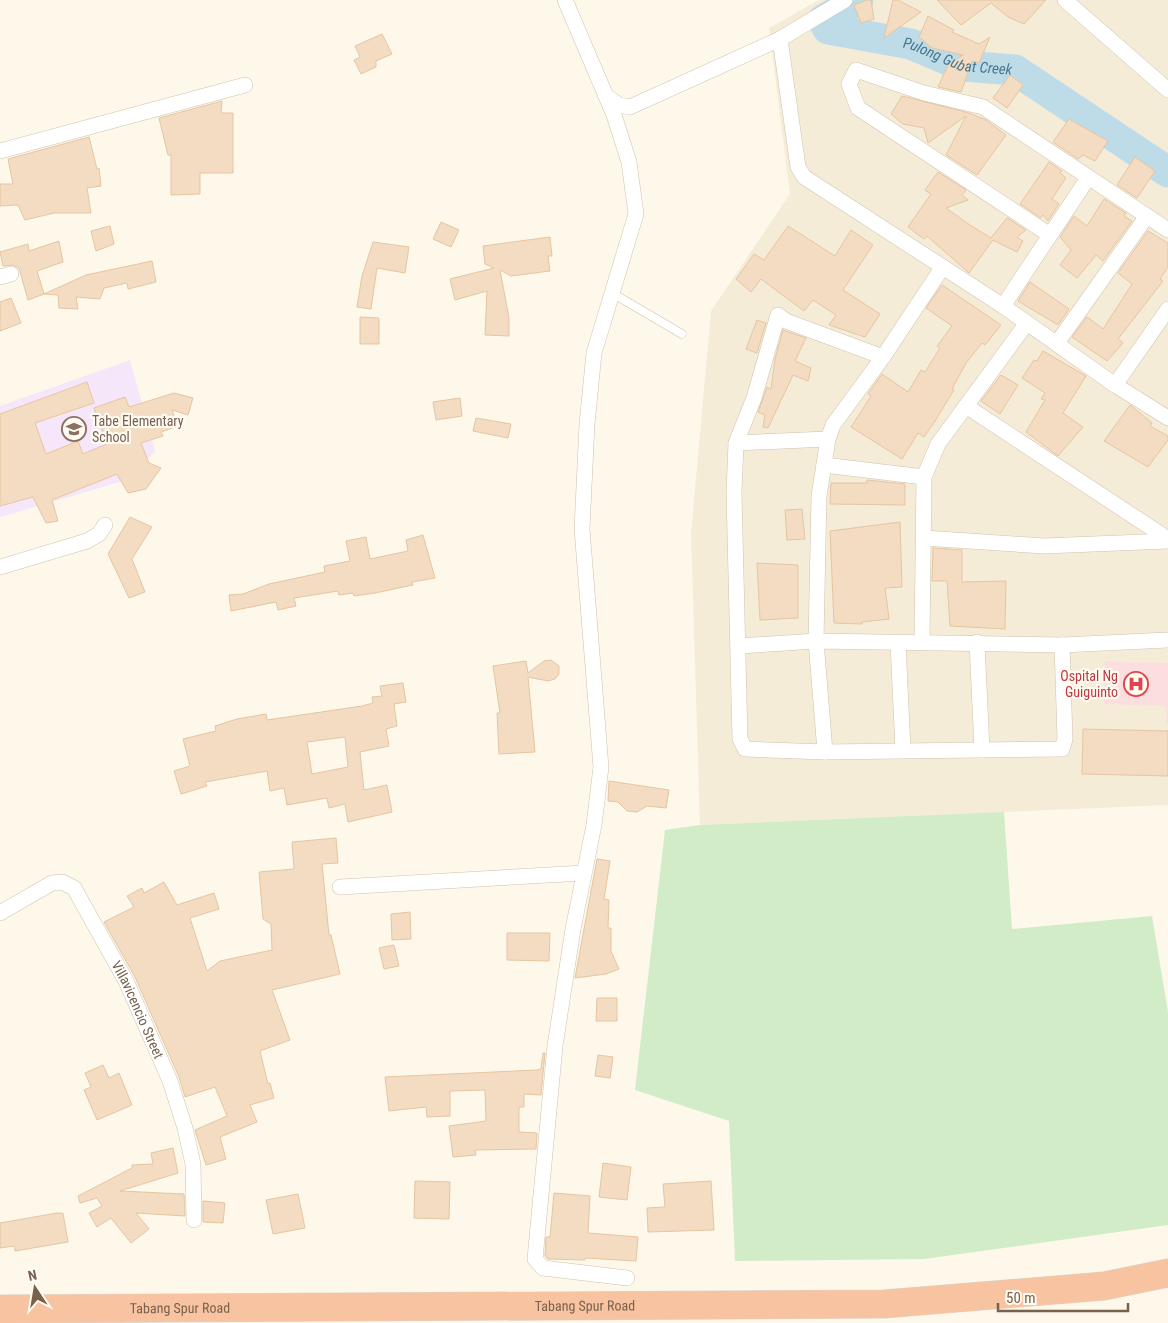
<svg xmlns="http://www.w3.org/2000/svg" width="1168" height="1323" viewBox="0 0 1168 1323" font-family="'Roboto Condensed',sans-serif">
  <rect width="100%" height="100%" fill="#fdf8ea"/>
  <path fill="#f5ecd8" d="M819 0H1168V805L700 825 691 534 711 311 790 194 769 28Z"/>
  <path fill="#f5e6fa" d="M130 360 155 451 130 479 0 517V406Z"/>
  <path fill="#fbdedd" d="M1105 661 1168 663V724H1166V706L1104 704Z"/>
  <path fill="#d1ecc7" d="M1004 812 1012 929 1152 916 1168 1012V1225L924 1259 735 1261 729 1121 635 1090 665 830 700 825Z"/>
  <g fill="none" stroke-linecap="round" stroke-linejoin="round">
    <path stroke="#bddce8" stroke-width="31" id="s1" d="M858 0 823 20 828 29 911 44 962 66 1015 70 1168 172"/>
  </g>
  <path fill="#f3dcc1" stroke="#e6c5a1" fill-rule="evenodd" d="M867 0H871L874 19 861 23 854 5Z
    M893 0H898L921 12 884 38Z
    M937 0H1046L1024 24 1008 17 991 3 961 25Z
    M928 16 954 30 952 32 979 44 990 37 979 63 972 61 961 92 938 87 948 65 963 55 932 48 919 37Z
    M382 34 392 54 376 61V67L361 74 354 60 360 57 355 46Z
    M1010 75 1023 85 1007 108 993 98Z
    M902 96 969 113 986 120 1006 135 977 175 946 155 966 116 928 143 924 128 903 124 891 114Z
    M222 101 221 113H233V173H200V194L171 195V155H168L159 118Z
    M1069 119 1108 141 1095 161 1083 155 1078 159 1053 142Z
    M89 137 97 169 99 168 101 186 87 188 91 213H54L25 220 18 205 0 206V184H13L8 159Z
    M1135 157 1155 171 1137 198 1117 185Z
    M1049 162 1062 171 1060 173 1066 178 1052 199 1059 204 1048 221 1043 215 1041 218 1020 204Z
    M938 172 966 190 962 195 968 200 946 208 970 225 991 238 1007 218 1026 230 1017 237 1023 241 1017 252 993 240 969 273 927 236 924 239 908 227 931 194 925 190Z
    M1104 199 1126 213 1124 216 1132 221 1103 261 1096 255 1077 278 1060 265 1071 250 1060 237 1074 216 1087 226Z
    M441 222 459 230 451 247 433 239Z
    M110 226 114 244 96 251 91 231Z
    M788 226 835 256 851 230 873 245 843 290 880 314 865 337 829 325 836 315 813 300 804 311 761 279 751 292 736 279 754 254 764 260Z
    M1148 231 1168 243V267L1160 279 1163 281 1118 339 1123 343 1107 361 1072 337 1087 317 1103 329 1132 284 1118 273Z
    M550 237 552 256H548L550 271 511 276 500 270 509 318V336L485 335 487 291 455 300 450 279 494 268 485 264 483 246Z
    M59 241 63 262 37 271 44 294 86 275 152 261 156 282 128 289 127 283 104 288 100 299 76 297 78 309 59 308 58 295 44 294 28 300 19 268 13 265 3 266 0 252 28 244 29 251Z
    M373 242 409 247 405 273 377 268 371 309 357 307 362 276Z
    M1030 282 1069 309 1058 325 1018 301Z
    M942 285 1001 325 985 345 982 343 966 363 952 389 954 390 935 421 924 437 918 433 902 459 851 427 871 396 868 394 882 374 908 392 921 370 925 372 940 348 937 346 952 326 926 308Z
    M11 298 21 323 0 331V302Z
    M360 317 379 318V344H360Z
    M757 320 766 323 757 353 746 349Z
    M783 330 806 338 795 361 811 368 808 381 793 375 768 428 763 427 765 415 758 412 767 387 771 389 775 359Z
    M1043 351 1086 376 1063 413 1083 427 1058 456 1026 432 1045 400 1041 399 1045 393 1022 378 1034 360 1037 361Z
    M1001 375 1018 385 1000 414 981 401Z
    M87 382 94 403 35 423 46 454 78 441 83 454 107 444 94 408 125 397 129 407 174 393 193 398 188 415 172 410 178 426 161 432 163 436 141 443 149 463 161 468 146 489 128 493 117 474 52 500 58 521 46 523 33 497 0 506V414Z
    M460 398 462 416 436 420 433 402Z
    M1130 405 1152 423 1150 426 1168 436V440L1148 467 1104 441Z
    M476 418 511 424 508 438 473 431Z
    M867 480 905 484V505L830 504 831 483H867Z
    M802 509 805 539 787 540 785 510Z
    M130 517 152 527 132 559 145 592 129 598 108 554Z
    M900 522 902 587 885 588 889 619 862 622V624L834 623 830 531Z
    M423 535 435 578 412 582 413 585 375 593 354 596 353 593 339 595 338 591 294 598 296 606 278 610 276 602 231 611 229 595 243 594 269 584 325 572 324 566 350 561 346 541 366 537 370 559 408 551 406 540Z
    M933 548 962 550V582L1006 581 1005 629 950 626 947 581H932Z
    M757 563 798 565V618L760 620Z
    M551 660 559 666V674L555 679 548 681 528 677 535 752 499 754 497 713H500L493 666 526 661 528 673 544 661Z
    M403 683 406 702 394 704 397 726 386 729 389 746 360 752 364 790 387 785 392 812 348 822 345 804 329 808 327 798 287 805 284 788 270 791 267 771 205 782 207 786 181 794 174 771 190 766 183 739 216 731 215 726 237 719 266 714 267 720 362 706 373 703 372 697 382 696 380 686ZM345 737 348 767 312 774 307 742Z
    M1083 729 1168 731V776L1082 774Z
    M609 781 669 790 666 808 647 806 637 812 627 811 618 802 608 801Z
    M336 838 338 863 322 864 329 935H331L340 974 272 990 290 1040 260 1051 268 1084 270 1083 274 1098 250 1105 257 1122 220 1137 226 1159 206 1165 195 1130 227 1116 215 1087 185 1097 179 1077 135 977 104 922 134 907 127 896 142 888 144 893 164 882 177 905 214 893 219 909 190 918 207 971 220 961 272 950 271 924 263 919 259 872 294 869 292 842Z
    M597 859 610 861 604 899 609 900 608 928H611V951L619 969 606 974 575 978Z
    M410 912 411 939 392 940 391 914Z
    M507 933H550L549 961 507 960Z
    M394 945 399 966 384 969 379 948Z
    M597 998H617V1021H596Z
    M543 1053H545L541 1095 524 1094V1107H519V1132L537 1133 536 1149 475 1150 476 1155 453 1157 449 1126 486 1121 485 1090 450 1091V1116L427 1117 426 1107 389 1111 385 1077 537 1070 541 1069Z
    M598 1055 613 1057 610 1078 595 1076Z
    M103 1065 109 1078 119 1073 132 1105 97 1120 84 1090 91 1087 85 1073Z
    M173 1148 178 1173 120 1191 184 1194 185 1216 136 1213 149 1229 131 1243 111 1218 97 1227 89 1213 102 1206 97 1198 80 1203 78 1196 132 1168V1165L153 1164 151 1153Z
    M603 1163 631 1167 627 1200 599 1197Z
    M415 1181 450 1182 449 1219 414 1218Z
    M711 1181 714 1230 648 1232 647 1208 665 1207 663 1184Z
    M554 1193 590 1196 588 1233 638 1237 636 1261 585 1258V1260L548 1259 545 1256 546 1237H550Z
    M298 1194 305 1228 273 1234 266 1200Z
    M203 1201 225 1203 223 1223 203 1222Z
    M57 1213H63L68 1242 15 1251 14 1246 0 1248V1223Z"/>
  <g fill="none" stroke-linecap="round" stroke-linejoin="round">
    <defs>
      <path id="service" d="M612 293 682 334"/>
      <g id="minor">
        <path d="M565 0 614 115 629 162 636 214 594 353 587 424 582 529 601 767 594 825 573 929 555 1046 535 1259 543 1268 627 1278"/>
        <path d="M1065 0 1168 90"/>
        <path d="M780 39 798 167 804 177 1003 306 1115 385 1168 418"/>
        <path d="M606 96 619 105 630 107 780 39 845 0"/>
        <path d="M0 151 245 85"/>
        <path d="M1050 235 858 108 849 84 856 70 924 93 983 107 1168 230"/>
        <path d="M0 277 11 274"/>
        <path d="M1003 306 1088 178"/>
        <path d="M1057 343 1147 216"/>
        <path d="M883 357 786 321 778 315 754 398 736 443 734 493 740 739 745 749 825 752 1062 749 1065 739 1062 645"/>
        <path d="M1115 385 1168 309"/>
        <path d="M966 406 1168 539"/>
        <path d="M736 443 828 439"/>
        <path d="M824 465 924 477"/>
        <path d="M924 538 1044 546 1168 541"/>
        <path d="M0 567 87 541 99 534 105 525"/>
        <path d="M922 642 924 477 938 444 1027 323"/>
        <path d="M977 642 982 750"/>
        <path d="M898 643 903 750"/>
        <path d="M739 646 816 641 1062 645 1168 640"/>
        <path d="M825 752 816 641 819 496 828 439 833 425 883 357 942 268"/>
        <path d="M340 887 584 873"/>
        <path id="s2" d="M0 913 52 883 62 882 74 888 126 981 170 1081 185 1128 193 1164 194 1220"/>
      </g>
      <g id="motorway">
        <path id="s3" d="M0 1309 884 1304 1104 1286 1168 1273"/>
      </g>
    </defs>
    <use href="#service" stroke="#d0c2ae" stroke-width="9"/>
    <use href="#minor" stroke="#d0c2ae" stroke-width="16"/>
    <use href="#motorway" stroke="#dcd6d0" stroke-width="29"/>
    <use href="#service" stroke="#fff" stroke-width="8"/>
    <use href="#minor" stroke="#fff" stroke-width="15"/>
    <use href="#motorway" stroke="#f8c3a0" stroke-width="28"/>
  </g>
  <defs>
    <symbol id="school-ring" viewBox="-11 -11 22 22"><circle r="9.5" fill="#fffbf1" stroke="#8d6e63" stroke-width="1.5"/><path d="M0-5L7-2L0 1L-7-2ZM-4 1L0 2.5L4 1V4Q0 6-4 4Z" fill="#8d6e63"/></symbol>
    <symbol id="hospital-ring" viewBox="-11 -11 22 22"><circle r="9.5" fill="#fffbf1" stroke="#e0444e" stroke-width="1.5"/><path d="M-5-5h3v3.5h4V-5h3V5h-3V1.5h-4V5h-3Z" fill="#e0444e"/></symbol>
  </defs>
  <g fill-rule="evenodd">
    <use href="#school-ring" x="60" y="415" width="28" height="28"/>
    <use href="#hospital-ring" x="1122" y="670" width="28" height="28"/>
  </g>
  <g text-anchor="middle" stroke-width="4.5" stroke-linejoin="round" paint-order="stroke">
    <g font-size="14" fill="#785e54" stroke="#fffbf1" text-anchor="start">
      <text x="92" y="426">Tabe Elementary<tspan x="92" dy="16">School</tspan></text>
    </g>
    <g font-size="14" fill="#be3a42" stroke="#fffbf1" text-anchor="end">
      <text x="1118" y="681">Ospital Ng<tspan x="1118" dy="16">Guiguinto</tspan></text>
    </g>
    <g font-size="14" fill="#79624c" stroke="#fffbf1">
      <text dy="5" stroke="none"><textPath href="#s2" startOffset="221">Villavicencio Street</textPath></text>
      <text dy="5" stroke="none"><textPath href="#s3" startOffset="585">Tabang Spur Road</textPath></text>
      <text dy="5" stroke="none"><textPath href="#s3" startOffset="180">Tabang Spur Road</textPath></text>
    </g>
    <g font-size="15" font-style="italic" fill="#44778d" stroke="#fffbf1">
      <text dy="5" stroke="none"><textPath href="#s1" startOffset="184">Pulong Gubat Creek</textPath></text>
    </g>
  </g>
  <g transform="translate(35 1288) rotate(348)" stroke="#fffbf1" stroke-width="4" paint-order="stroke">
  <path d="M0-4L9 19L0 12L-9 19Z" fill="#79624c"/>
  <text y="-8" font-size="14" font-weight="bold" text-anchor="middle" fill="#79624c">N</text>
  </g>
  <path d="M998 1303v8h130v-8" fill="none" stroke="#79624c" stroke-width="2.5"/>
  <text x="1006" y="1303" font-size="15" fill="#79624c" stroke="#fffbf1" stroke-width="4" paint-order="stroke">50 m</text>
</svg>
